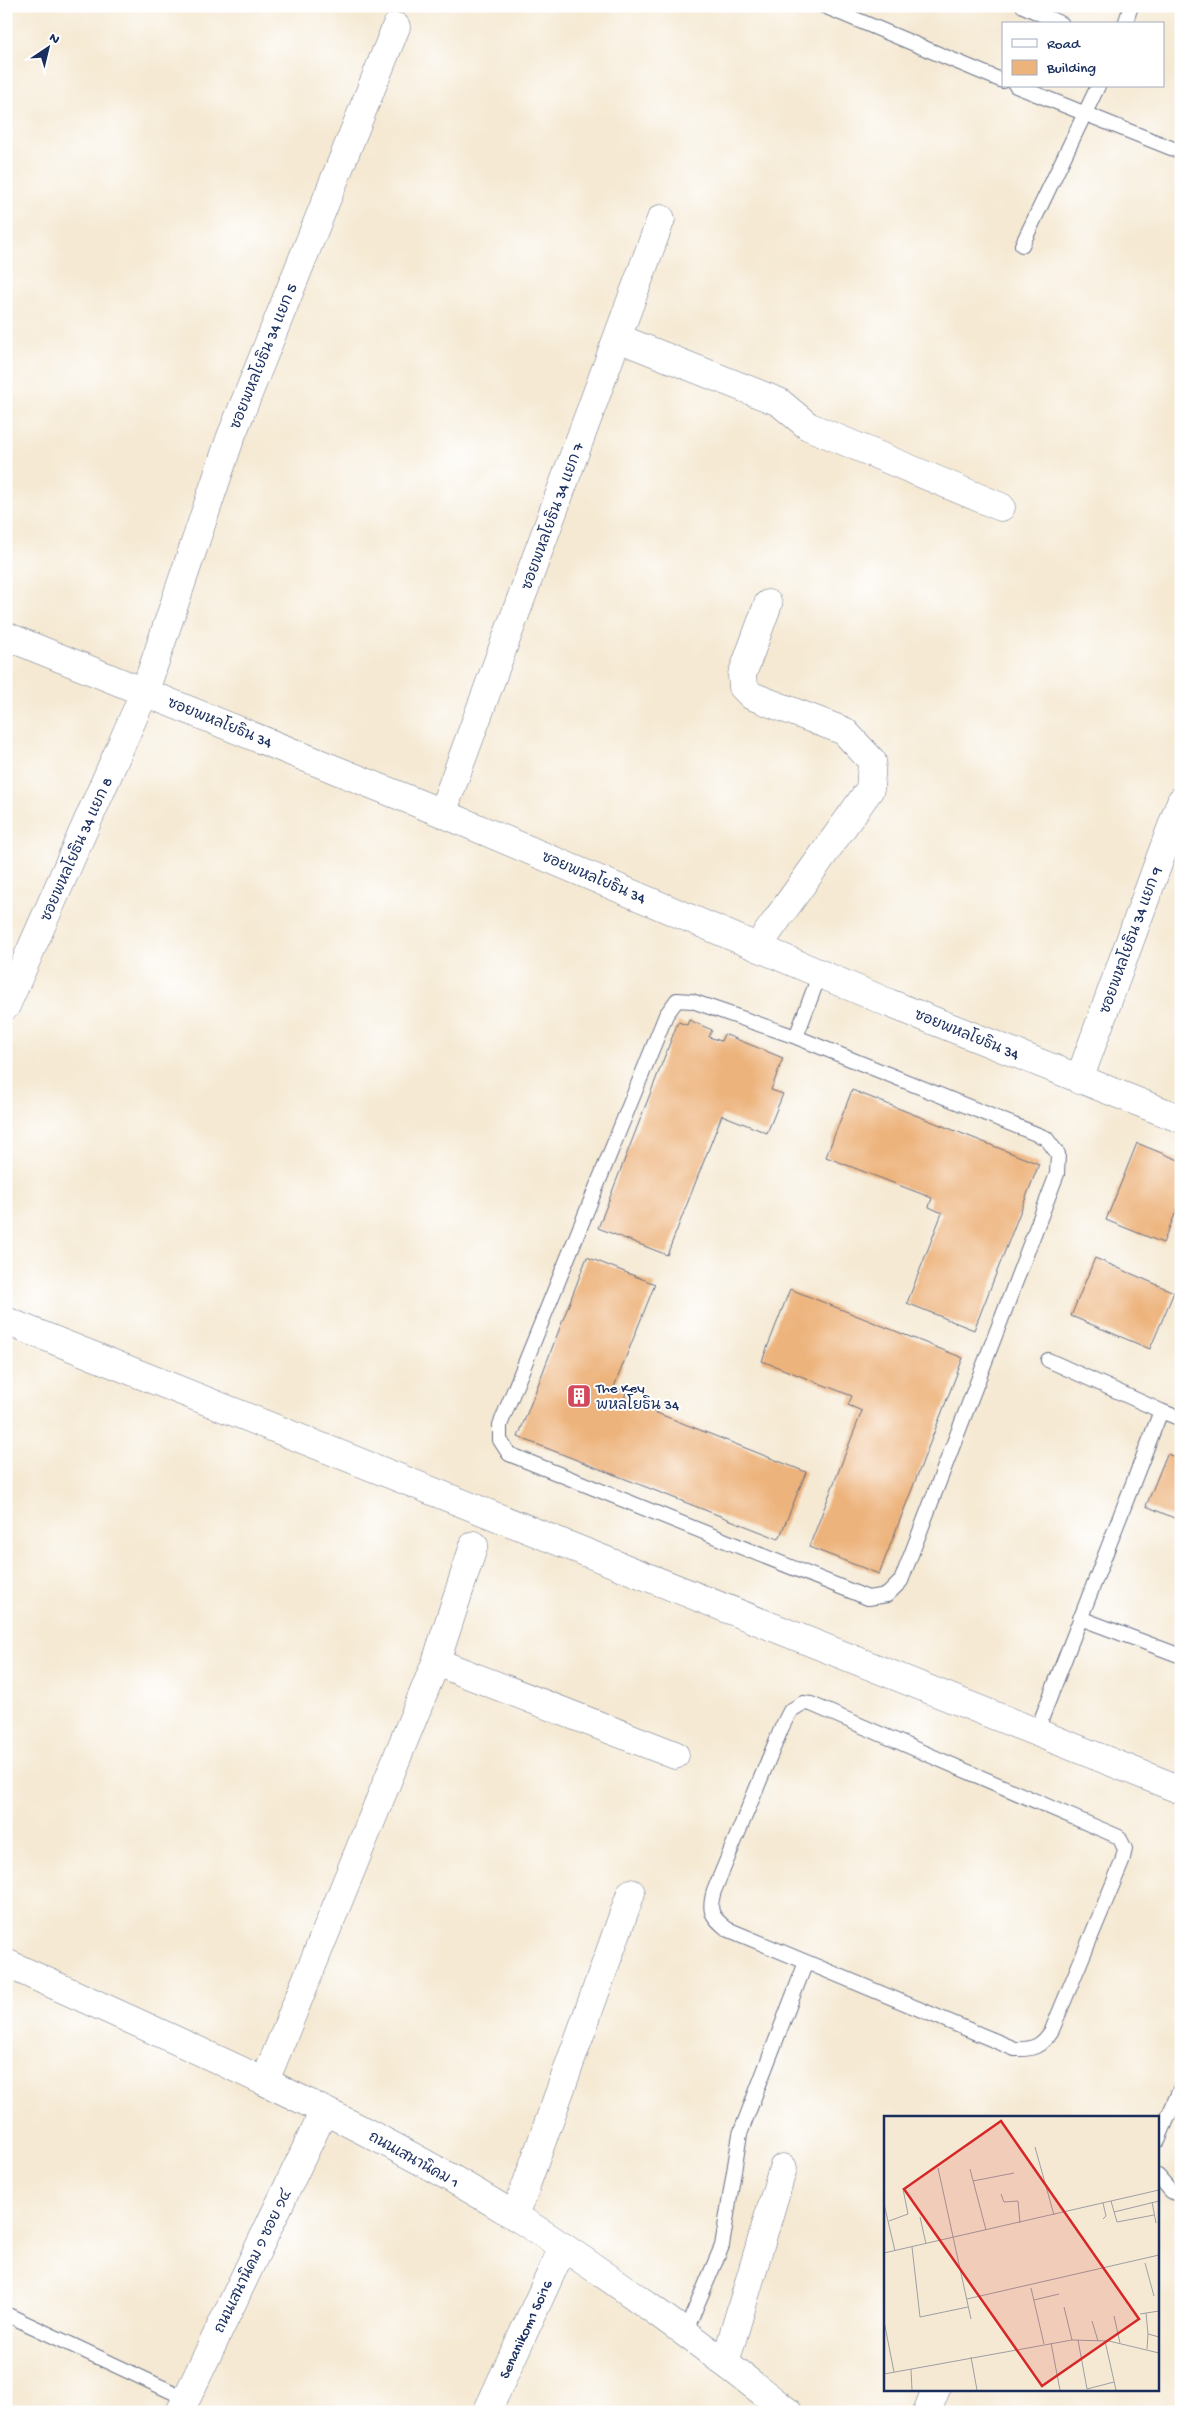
<svg xmlns="http://www.w3.org/2000/svg" width="1187" height="2418" viewBox="0 0 1187 2418" font-family="'Gochi Hand','Playpen Sans Thai',sans-serif">
  <rect width="100%" height="100%" fill="#fff"/>
  <filter id="ink" filterUnits="userSpaceOnUse"><feTurbulence type="fractalNoise" baseFrequency=".02" numOctaves="2"/><feDisplacementMap in="SourceGraphic" scale="10" xChannelSelector="R" yChannelSelector="G"/><feConvolveMatrix kernelMatrix="1 2 1 2 8 2 1 2 1" color-interpolation-filters="sRGB"/></filter>
  <filter id="wash" filterUnits="userSpaceOnUse"><feTurbulence type="fractalNoise" baseFrequency=".0096" numOctaves="4" result="noise"/><feDisplacementMap in="SourceGraphic" scale="20" xChannelSelector="R" yChannelSelector="G"/><feGaussianBlur stdDeviation="1.12" result="paint"/><feColorMatrix in="noise" values="0 0 0 0 0 0 0 0 0 0 0 0 0 0 0 0 0 1.4 0 .05"/><feComposite in="paint" operator="in"/></filter>
  <g filter="url(#wash)">
    <rect width="100%" height="100%" fill="#f5e9d3"/>
    <g id="blocks">
      <path fill="#edb37c" d="M689 1020 712 1030 709 1037 721 1041 724 1034 783 1058 771 1090 783 1094 767 1133 722 1115 667 1255 598 1228 678 1022 687 1025Z
        M852 1090 1039 1164 974 1330 907 1303 942 1213 929 1207 932 1198 826 1157Z
        M1137 1143 1181 1161V1200L1163 1243 1106 1220Z
        M587 1257 655 1284 614 1387 626 1392 624 1400 806 1472 779 1539 518 1437Z
        M1095 1258 1174 1292 1150 1349 1071 1316Z
        M790 1289 963 1358 879 1574 809 1547 862 1411 848 1405 852 1396 762 1361Z
        M1167 1454 1181 1459V1521L1146 1506Z"/>
    </g>
  </g>
  <g filter="url(#ink)">
    <use href="#blocks" fill-opacity="0" stroke="#677087" stroke-width="1"/>
    <g fill="none" stroke-linecap="round" stroke-linejoin="round">
      <defs>
        <path id="service" d="M824 6 1003 81
          M1023 6 1062 24
          M1125 24 1131 6
          M1016 86 1181 152
          M1022 245 1098 86
          M677 1000 692 1001 796 1037 1046 1138 1058 1154 1057 1174 901 1581 887 1595 868 1598 509 1454 500 1440V1425L666 1015Z
          M796 1037 820 973
          M1048 1360 1161 1411
          M1080 1618 1181 1656
          M803 1703 811 1704 1119 1837 1125 1849 1122 1862 1052 2030C1042 2046 1033 2050 1015 2049L727 1929C711 1916 708 1911 714 1891L782 1727 790 1711Z
          M1036 1733 1161 1411 1181 1419
          M1158 2140 1181 2087
          M1158 2176 1171 2191 1181 2196
          M6 2314 185 2398
          M685 2333 722 2246 740 2134 806 1962"/>
        <path id="minor" d="M618 338 779 402 808 426 1001 507
          M6 636 442 813 889 1003 1181 1119
          M442 813 661 219
          M758 946 870 789 872 761 844 731 752 696 743 687 742 675 768 604
          M6 1006 145 691 230 439 396 27
          M1079 1080 1181 801
          M6 1321 1181 1790
          M436 1662 675 1755
          M265 2081 436 1662 474 1545
          M515 2216 631 1893
          M725 2363 783 2168
          M180 2412 324 2111
          M487 2412 563 2247
          M927 2412 936 2389"/>
        <path id="tertiary" d="M6 1963C178 2042 354 2116 515 2216 610 2275 700 2343 788 2412"/>
      </defs>
      <use href="#service" stroke="#677087" stroke-width="16"/>
      <use href="#minor" stroke="#677087" stroke-width="29"/>
      <use href="#tertiary" stroke="#677087" stroke-width="29"/>
      <use href="#service" stroke="#fff" stroke-width="14"/>
      <use href="#minor" stroke="#fff" stroke-width="28"/>
      <use href="#tertiary" stroke="#fff" stroke-width="28"/>
    </g>
  </g>
  <defs>
    <symbol id="building-square" viewBox="-11 -11 22 22"><rect x="-9" y="-9" width="18" height="18" rx="4" fill="#d1495b" stroke="#fff"/><path d="M-4-6H4V6H1V3H-1V6H-4ZM-2.5-4.3h1.7v1.8h-1.7ZM.8-4.3h1.7v1.8H.8ZM-2.5-1h1.7V.8h-1.7ZM.8-1h1.7V.8H.8Z" fill="#fff"/></symbol>
  </defs>
  <g fill-rule="evenodd">
    <use href="#building-square" x="565" y="1382" width="28" height="28"/>
  </g>
  <g text-anchor="middle" stroke-width="4" stroke-linejoin="round" paint-order="stroke">
    <g font-size="15" fill="#1b2f5e" stroke="#fff">
      <text transform="translate(263 356) rotate(-68)" y="5">ซอยพหลโยธิน 34 แยก 5</text>
      <text transform="translate(552 516) rotate(-70)" y="5">ซอยพหลโยธิน 34 แยก 7</text>
      <text transform="translate(220 722) rotate(22)" y="5">ซอยพหลโยธิน 34</text>
      <text transform="translate(76 849) rotate(-66)" y="5">ซอยพหลโยธิน 34 แยก 8</text>
      <text transform="translate(594 877) rotate(23)" y="5">ซอยพหลโยธิน 34</text>
      <text transform="translate(1130 940) rotate(-70)" y="5">ซอยพหลโยธิน 34 แยก 9</text>
      <text transform="translate(967 1034) rotate(22)" y="5">ซอยพหลโยธิน 34</text>
      <text transform="translate(414 2159) rotate(29)" y="5">ถนนเสนานิคม 1</text>
      <text transform="translate(252 2261) rotate(-64)" y="5">ถนนเสนานิคม ๑ ซอย ๑๔</text>
      <text transform="translate(525 2329) rotate(-65)" y="5">Senanikom1 Soi16</text>
    </g>
    <g font-size="15" fill="#1b2f5e" stroke="#fff" text-anchor="start">
      <text x="596" y="1392">The Key<tspan x="596" dy="17">พหลโยธิน 34</tspan></text>
    </g>
  </g>
  <g transform="translate(884 2116)">
    <rect width="275" height="275" fill="#f5e9d3"/>
    <path fill="none" stroke="#9e9fa4" stroke-width="1" d="M151 31 170 99M54 52 87 203M86 53 102 114M89 65 130 57M117 78 120 86 134 85 136 107M227 85 233 106 270 99M268 86 272 107M0 88 11 135M230 96 275 85M36 101 42 128M219 103 222 100 219 87M5 105 24 98 19 73M28 131 36 201 84 191M0 137 275 74M261 147 270 180M147 172 160 228M83 183 275 139M150 184 175 178M180 191 188 224M262 197 264 218 275 221M256 198 275 195M230 200 236 227M0 205 10 256M208 205 214 225M194 224 203 273 230 266M221 225 232 274M167 227 176 274M263 233 264 218M87 241 93 274M27 253 28 274M0 258 188 224 225 225 275 237"/>
    <path fill="#d62828" fill-opacity="0.15" stroke="#d62828" stroke-width="2.5" d="M117 5 255 203 158 270 20 73Z"/>
    <rect width="275" height="275" fill="none" stroke="#1b2f5e" stroke-width="2.5"/>
  </g>
  <rect width="1187" height="2418" fill="none" stroke="#fff" stroke-width="25"/>
  <rect x="1002" y="22" width="162" height="65" fill="#ffffff" stroke="#a4acbf"/>
  <rect x="1012" y="39" width="25" height="8" fill="#ffffff" stroke="#a4acbf"/>
  <text x="1047" y="48" font-size="15" fill="#1b2f5e">Road</text>
  <rect x="1012" y="60" width="25" height="15" fill="#edb37c" stroke="#a4acbf"/>
  <text x="1047" y="72" font-size="15" fill="#1b2f5e">Building</text>
  <g transform="translate(48 48) rotate(35)" stroke="#ffffff" stroke-width="4" paint-order="stroke">
  <path d="M0-4L9 19L0 12L-9 19Z" fill="#1b2f5e"/>
  <text y="-8" font-size="14" font-weight="bold" text-anchor="middle" fill="#1b2f5e">N</text>
  </g>
</svg>
